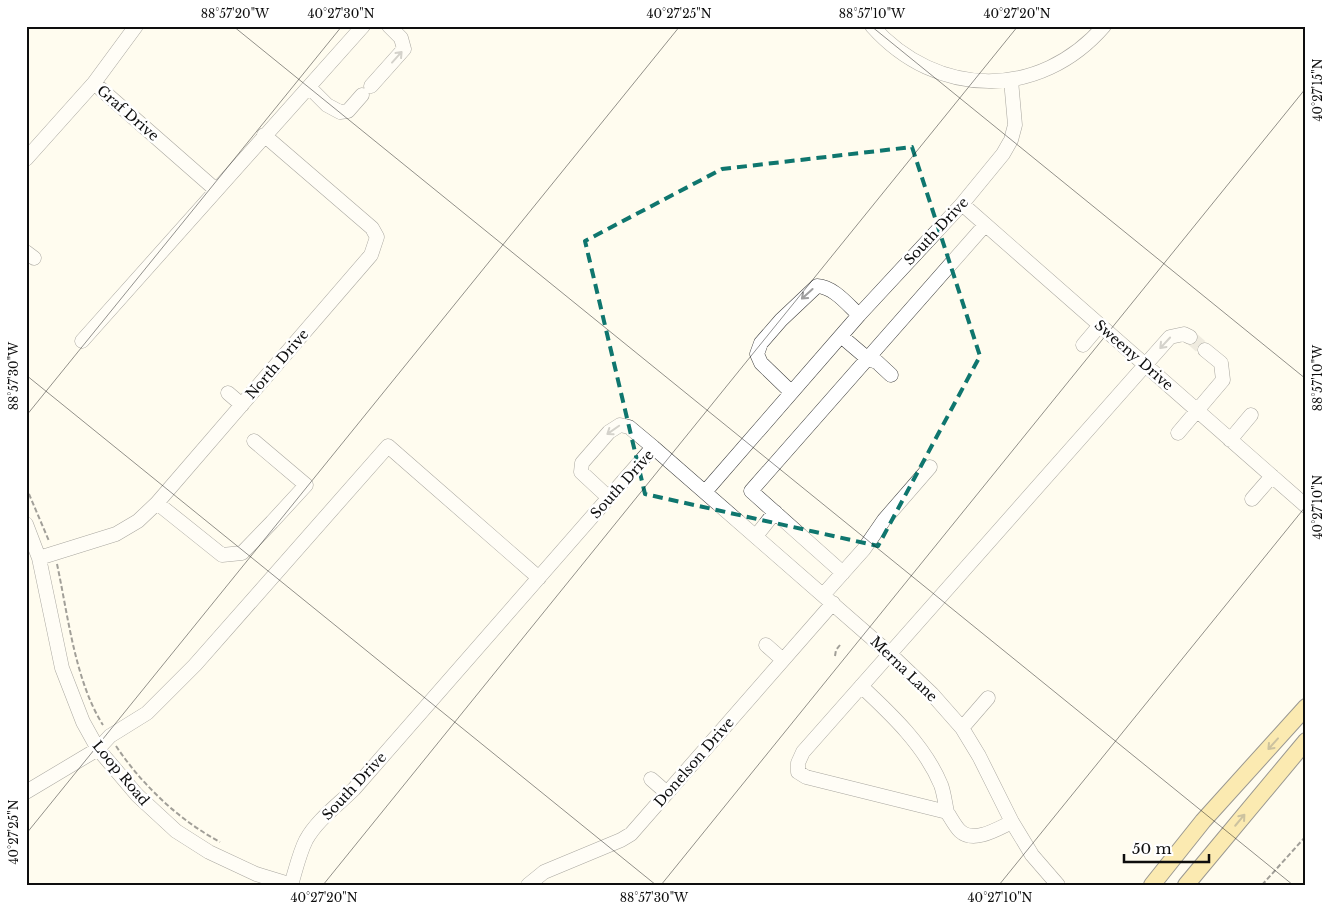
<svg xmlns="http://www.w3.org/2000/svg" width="1332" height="911" viewBox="0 0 1332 911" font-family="'Libre Baskerville',serif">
  <rect width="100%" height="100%" fill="#fffcef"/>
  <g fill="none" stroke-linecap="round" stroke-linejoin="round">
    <path stroke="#dbd8cd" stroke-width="14" stroke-dasharray="14 7" stroke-linecap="butt" d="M1190 337 1205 350"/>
    <defs>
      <path id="minor" d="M872 26C937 99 1040 100 1104 26
        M94 83 216 190
        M371 86 404 49 401 38 389 26
        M310 88 327 105 340 112 348 111 362 95
        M26 159 94 83 136 26
        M962 204 1306 506
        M26 252 34 258
        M841 336 868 359 877 362 891 375
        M82 341 363 26
        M1083 345 1100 325
        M791 392 761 363 757 354 761 343 781 320 817 286C834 287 847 304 859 315
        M228 393 242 405
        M1178 433 1223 380 1221 363 1205 350
        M1230 440 1251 415
        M705 492 859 315 962 204 1003 154 1011 140 1015 125 1011 80
        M609 498 581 472 582 463 609 432 620 425 629 427 653 447
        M1252 499 1272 476
        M157 503 222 555 242 553 272 522 306 485 254 441
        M26 524 39 558 62 668 83 722 98 749 137 795 176 831 209 852 256 874 292 885
        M756 536 775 512
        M39 558 116 534 138 521 157 503 371 255 377 237 372 228 264 135
        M843 573 751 491 985 225
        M823 595 864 549 884 520 930 467
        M766 645 783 660
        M861 686C891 714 925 746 941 785 944 793 945 803 947 812
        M962 728 988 698
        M651 779 667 793
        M26 792 98 749 110 736 147 713 195 665 388 446 539 578
        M1012 822C999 828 974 844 960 831 955 826 951 818 947 812L806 777 798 772V763L803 752 1170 337 1184 334 1190 337
        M291 885C296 869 299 854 306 840 317 820 338 805 354 789L653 447 889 653 932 694 962 728 979 756 1012 822 1032 855 1058 885
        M528 885 544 872 621 840 631 834 833 603"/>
      <path id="major" d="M1152 885 1203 821 1306 707
        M1186 885 1306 741"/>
    </defs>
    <use href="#minor" stroke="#414141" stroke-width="15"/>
    <use href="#major" stroke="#1f1f1f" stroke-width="18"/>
    <path stroke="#303030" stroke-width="2" stroke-dasharray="5 2.5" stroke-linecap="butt" d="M26 487 49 541
      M57 564C68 615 75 681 103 725
      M835 656 836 650 840 645
      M116 746C142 785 179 820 220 842
      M1262 885 1306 836"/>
    <use href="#minor" stroke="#fff" stroke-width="14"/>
    <use href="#major" stroke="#f6d667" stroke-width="16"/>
  </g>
  <defs><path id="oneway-shaft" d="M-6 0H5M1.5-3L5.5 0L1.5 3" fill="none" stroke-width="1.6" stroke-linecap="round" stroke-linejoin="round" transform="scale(1.25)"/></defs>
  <g stroke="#9f9f9f">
    <use href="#oneway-shaft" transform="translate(397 57) rotate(-48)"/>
    <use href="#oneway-shaft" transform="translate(807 294) rotate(138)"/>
    <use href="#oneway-shaft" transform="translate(1165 343) rotate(133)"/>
    <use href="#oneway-shaft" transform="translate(613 430) rotate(145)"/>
  </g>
  <g stroke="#8e7c3f">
    <use href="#oneway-shaft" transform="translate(1273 744) rotate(132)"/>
    <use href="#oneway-shaft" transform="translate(1240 820) rotate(-50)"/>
  </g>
  <path d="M0 0H1332V911H0ZM912 147 980 356 878 546 645 494 585 241 722 169Z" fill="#fffcef" fill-opacity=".55" fill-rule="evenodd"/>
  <path fill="none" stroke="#0f766e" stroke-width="4" stroke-dasharray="10 6" stroke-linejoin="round" d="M912 147 980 356 878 546 645 494 585 241 722 169Z"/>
  <path fill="none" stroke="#0e0e0e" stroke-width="1" stroke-opacity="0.45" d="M233 26 1293 885M871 26 1306 379M26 375 656 885M26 416 342 26M26 834 680 26M323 885 1018 26M661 885 1306 88M999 885 1306 506"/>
  <g text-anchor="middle" stroke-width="5" stroke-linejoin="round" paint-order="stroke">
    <g font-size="14" fill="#0e0e0e" stroke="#fff">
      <text transform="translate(128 113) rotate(41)" y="5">Graf Drive</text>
      <text transform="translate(936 231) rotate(-47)" y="5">South Drive</text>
      <text transform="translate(1134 355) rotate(41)" y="5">Sweeny Drive</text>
      <text transform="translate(277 364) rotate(-49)" y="5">North Drive</text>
      <text transform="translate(622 484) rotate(-48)" y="5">South Drive</text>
      <text transform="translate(904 669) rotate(44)" y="5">Merna Lane</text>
      <text transform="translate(694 762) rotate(-49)" y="5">Donelson Drive</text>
      <text transform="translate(121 773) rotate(50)" y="5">Loop Road</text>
      <text transform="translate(354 786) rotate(-47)" y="5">South Drive</text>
    </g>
  </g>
  <rect width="1332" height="911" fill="none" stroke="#ffffff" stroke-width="55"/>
  <path d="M1124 854v8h85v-8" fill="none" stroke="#0e0e0e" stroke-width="2.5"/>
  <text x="1132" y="854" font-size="15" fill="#0e0e0e" stroke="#ffffff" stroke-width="4" paint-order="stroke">50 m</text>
  <rect x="28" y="28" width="1276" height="856" fill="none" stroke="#0e0e0e" stroke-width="2"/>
  <g font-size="12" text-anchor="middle" fill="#0e0e0e">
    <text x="235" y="18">88°57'20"W</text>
    <text x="341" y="18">40°27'30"N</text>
    <text x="679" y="18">40°27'25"N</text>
    <text x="872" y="18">88°57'10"W</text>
    <text x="1017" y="18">40°27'20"N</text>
    <text transform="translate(1318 90) rotate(-90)" y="4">40°27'15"N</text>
    <text transform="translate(14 376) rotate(-90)" y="4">88°57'30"W</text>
    <text transform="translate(1318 378) rotate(-90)" y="4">88°57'10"W</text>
    <text transform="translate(1318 507) rotate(-90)" y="4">40°27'10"N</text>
    <text transform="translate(14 832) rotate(-90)" y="4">40°27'25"N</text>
    <text x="324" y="902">40°27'20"N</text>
    <text x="654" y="902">88°57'30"W</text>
    <text x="1000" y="902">40°27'10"N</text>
  </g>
</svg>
